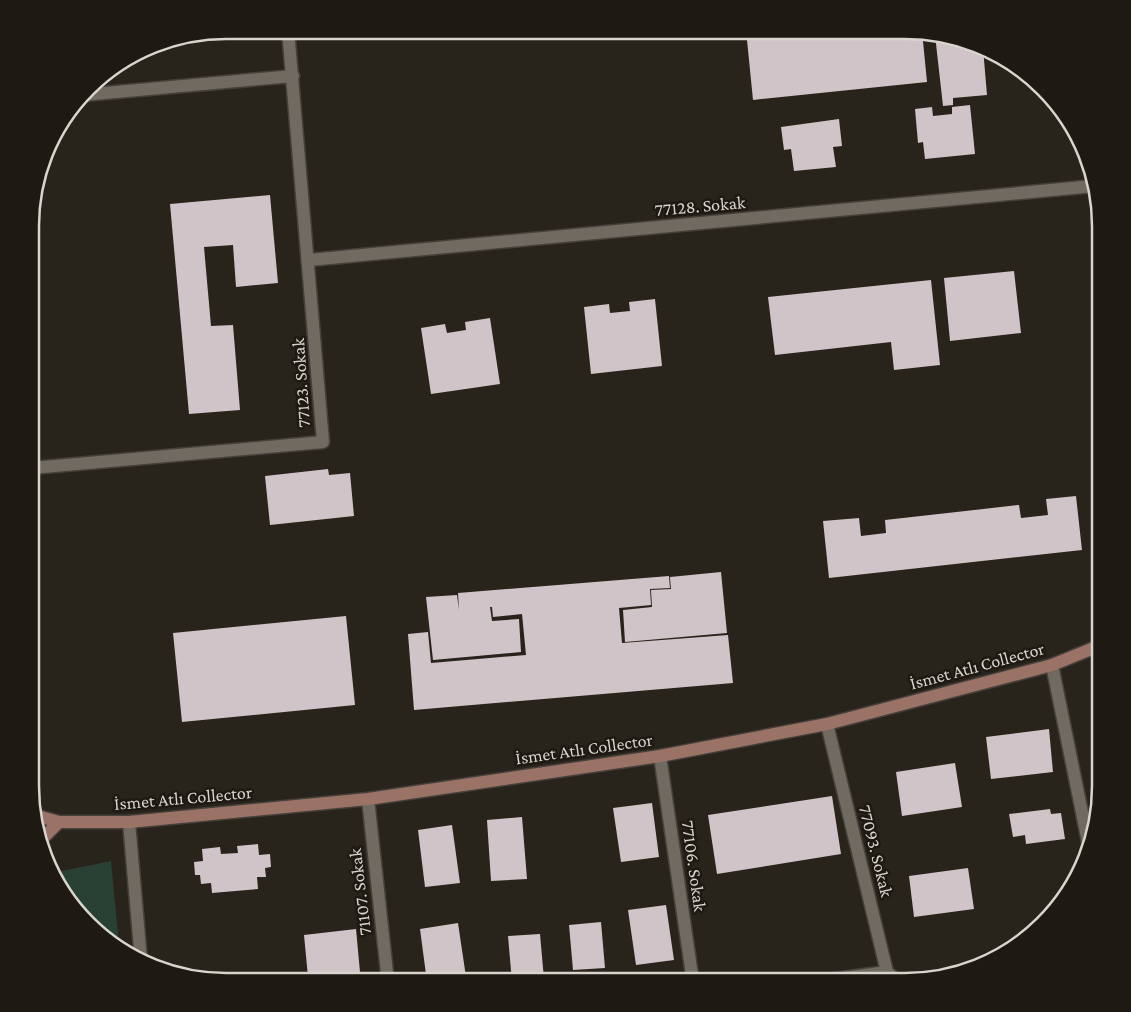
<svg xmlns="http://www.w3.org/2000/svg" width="1131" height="1012" viewBox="0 0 1131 1012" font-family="'Crimson Pro',serif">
  <rect width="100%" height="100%" fill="#28231b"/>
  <path fill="#294134" d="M111 861 119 945 79 916 52 873Z"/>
  <path fill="#d1c4c8" d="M746 30 922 31 927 82 753 100Z
    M935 35 983 48 987 95 953 98V105L943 106Z
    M970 105 975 154 925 159 923 142 918 143 915 109 932 107 933 116 952 114V107Z
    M839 119 842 146 833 147 836 167 794 171 791 149 784 150 781 127Z
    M270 195 278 283 236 287 233 245 204 247 211 326 233 325 240 410 189 414 170 204Z
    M1014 271 1021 333 950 341 944 278Z
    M931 280 940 365 894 370 891 342 775 355 768 297Z
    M655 299 662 366 591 374 584 307 609 304 610 313 630 311 629 302Z
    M490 318 500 384 431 394 421 328 445 324 447 333 466 330 465 322Z
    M328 469 329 475 350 473 354 516 270 525 265 476Z
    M1076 496 1082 550 829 578 823 521 859 518 861 536 886 533 885 520 1019 505 1021 518 1048 515 1046 499Z
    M721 572 727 633 625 642 623 610 652 607 651 590 671 589 670 577Z
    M669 576 670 588 650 589 651 605 619 608 622 643 728 635 733 683 414 710 408 634 428 632 431 663 526 655 522 614 493 617 492 607H490L492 621 519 619 521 652 433 660 426 597 457 595 459 610 458 593Z
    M346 616 355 705 182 722 173 633Z
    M1049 729 1053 772 991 779 986 737Z
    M955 763 962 807 902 816 896 772Z
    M832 796 841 854 717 874 708 815Z
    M652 803 659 857 621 862 613 808Z
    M1050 809 1051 814 1061 813 1065 839 1026 844 1025 835 1013 837 1009 814Z
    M522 817 527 879 491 881 487 820Z
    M452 825 460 883 425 887 418 830Z
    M258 844 259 855 270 854 271 867 265 868 266 877H257L258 889 212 893 211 883 201 884 200 875H195L194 862 203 861 202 849 220 847 221 854 238 853 237 846Z
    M968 868 974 909 914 917 909 876Z
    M666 905 674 960 636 965 628 910Z
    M601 922 605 968 573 970 569 925Z
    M458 923 466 977 427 982 420 929Z
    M356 929 360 972 308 977 304 935Z
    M540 934 544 979 512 982 508 936Z"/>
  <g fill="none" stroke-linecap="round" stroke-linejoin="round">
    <defs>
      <path id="minor" d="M83 95 293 76
        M309 260 1094 186
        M32 468 323 442 288 30
        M1052 665 1089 847
        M827 724 887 972 899 982
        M660 756 693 982
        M368 799 388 982
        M129 822 141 960
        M812 982 887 972"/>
      <path id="secondary" d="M34 815 59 822H129L368 799 660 756 827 724 1052 665 1101 645
        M40 841 59 822"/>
    </defs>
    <use href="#minor" stroke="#45403a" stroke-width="15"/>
    <use href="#secondary" stroke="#45403a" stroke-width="15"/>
    <use href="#minor" stroke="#706a60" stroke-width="12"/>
    <use href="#secondary" stroke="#9a7366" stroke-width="12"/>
  </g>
  <g text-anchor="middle" stroke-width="5" stroke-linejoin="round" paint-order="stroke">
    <g font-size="18" fill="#d8d5cf" stroke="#1e1912">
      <text transform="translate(700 206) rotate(-5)" y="6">77128. Sokak</text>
      <text transform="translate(301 383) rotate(-94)" y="6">77123. Sokak</text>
      <text transform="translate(977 666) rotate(-15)" y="6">İsmet Atlı Collector</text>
      <text transform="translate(584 749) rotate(-8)" y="6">İsmet Atlı Collector</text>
      <text transform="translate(183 798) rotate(-5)" y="6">İsmet Atlı Collector</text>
      <text transform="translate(876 851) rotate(76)" y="6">77093. Sokak</text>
      <text transform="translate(694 866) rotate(82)" y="6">77106. Sokak</text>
      <text transform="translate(360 892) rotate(-97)" y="6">71107. Sokak</text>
    </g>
  </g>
  <path d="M0 0H1131V1012H0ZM226 39H905A187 187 0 0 1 1092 226V786A187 187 0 0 1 905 973H226A187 187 0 0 1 39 786V226A187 187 0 0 1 226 39Z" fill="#1e1912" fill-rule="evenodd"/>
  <path fill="none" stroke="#d8d5cf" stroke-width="2.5" d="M226 39H905A187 187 0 0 1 1092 226V786A187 187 0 0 1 905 973H226A187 187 0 0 1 39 786V226A187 187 0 0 1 226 39Z"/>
</svg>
